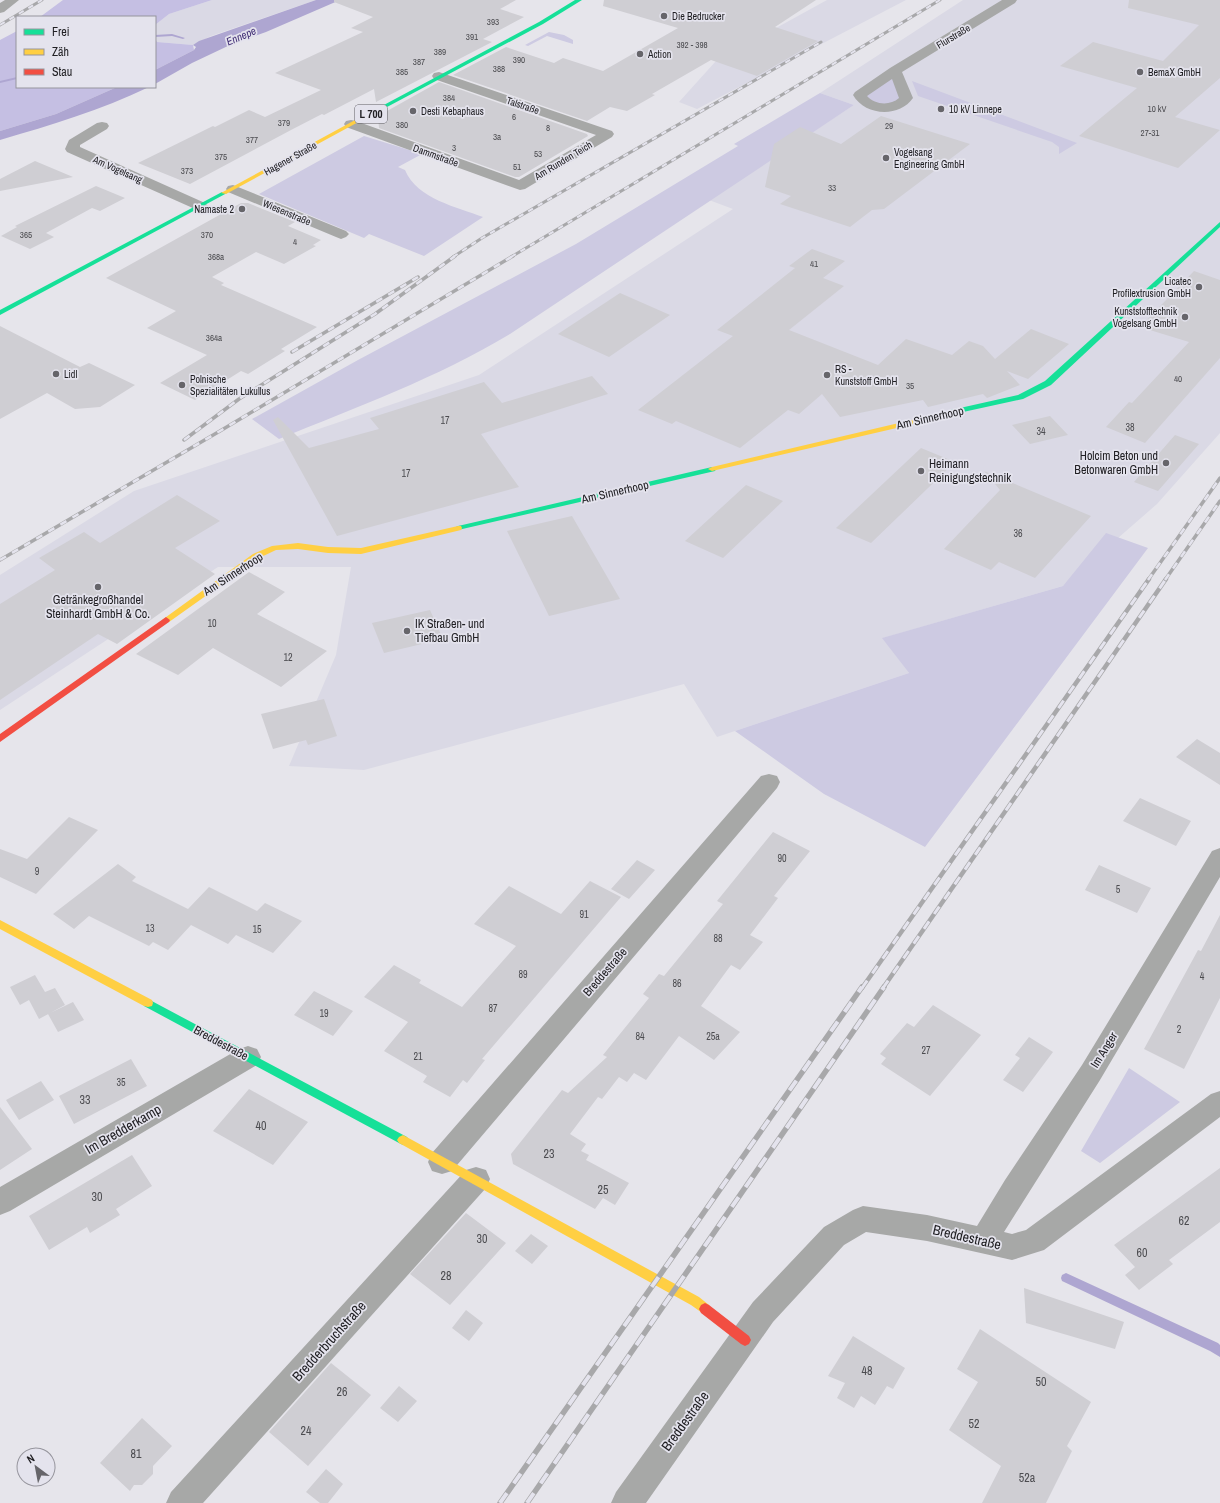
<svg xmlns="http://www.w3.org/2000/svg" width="1220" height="1503" viewBox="0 0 1220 1503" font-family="'Archivo Narrow',sans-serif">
  <rect width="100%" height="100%" fill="#e6e5eb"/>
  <path fill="#dad9e5" d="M212 0H316L211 36 193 45 157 42 155 25 169 14Z
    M827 0H906L697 109 679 102 716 61Z
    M963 0H1220V433L1157 504 1063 586 883 638 909 673 717 737 684 684 364 770 289 766 336 655 351 567H218L0 710V575L134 491 479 375 733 209 709 200 854 105 820 93Z"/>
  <path fill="#cdcae2" d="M549 32 564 35 573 40V44L547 36 528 46 525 45Z
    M894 73 904 98 888 106 861 99Z
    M912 81 1077 143 1059 154V147L1052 142 918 96Z
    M820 93 854 105 510 334C437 378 357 407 279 439L252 419 358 360 576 244 738 146 734 144Z
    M364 136 422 154 398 167 405 170C417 199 457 207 483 217L424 256 369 234 364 238 259 194Z
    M1106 533 1148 548 925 847 824 794 735 731 909 673 882 638 1063 586Z
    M1129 1068 1180 1102 1100 1163 1081 1151Z"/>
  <path fill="#c5bfe3" d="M63 0H212L169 14 155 25V17H40Z
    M17 31V87H117L56 114 0 131V40Z
    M155 38 157 42 193 45 194 50 155 70Z"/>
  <path fill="#aea6d1" d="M316 0H340L266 32 230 45 192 63 155 84V70L194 50 196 47 193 45 199 41Z
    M117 87H149C101 110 51 125 0 140V131L56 114Z"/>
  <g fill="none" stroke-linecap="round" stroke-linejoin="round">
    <path fill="#aea6d1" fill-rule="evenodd" d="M172 34 185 38 183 39 172 36 155 37V35Z
      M17 77V79L0 83V81Z
      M1066 1273 1218 1343 1220 1345V1357L1210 1351 1062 1281 1061 1278 1062 1275Z"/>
  </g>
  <path fill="#cfced3" d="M334 0H516L500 9 524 17 483 39 492 42 376 102 374 89 324 115 322 114 291 130 190 184 138 163 213 126 215 127 249 110 265 117 321 90 275 73 363 32 351 28 373 17 334 2Z
    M604 0H816L775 27 818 41 757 76 711 60 652 94 655 95 627 111 610 107 587 121 453 75 506 47 554 63 563 58 603 71 678 28 603 6Z
    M1129 0H1220V78L1175 117 1220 130 1178 168 1079 136 1137 88 1060 66 1093 42 1163 61 1199 25 1128 8Z
    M439 82 587 134 588 136 519 177H515L379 128 378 116Z
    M881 116 970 144 884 209 872 210 850 227 780 204 791 196 765 187 774 144 800 127 841 144Z
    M35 161 73 177 0 191V179Z
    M96 186 125 198 100 211 92 208 46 233 54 237 30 249 1 236 17 227 15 226Z
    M241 203H248L295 222 288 226 321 240 313 245 316 246 284 264 256 252 212 277 224 283 221 285 317 327 281 349 285 351 248 374 241 371 195 400 160 383 207 355 147 328 176 311 106 278Z
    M812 249 845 261 823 278 844 286 789 330 878 365 906 339 952 355 969 341 983 346 995 359 1031 329 1069 344 1028 379 1007 371 1020 385 987 398 983 394 928 407 923 400 840 417 822 394 799 414 788 410 740 448 676 421 672 424 638 410 733 336 717 330 795 268 789 266Z
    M1194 271 1220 280V358L1145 443 1106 427 1129 402 1132 403 1189 342 1140 327Z
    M620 293 670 315 609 357 558 334Z
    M0 326 80 367 89 363 135 385 100 407 75 409 47 393 0 419Z
    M592 376 608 394 481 434 519 487 337 536 273 420 278 417 309 448 379 429 370 418 484 382 502 403Z
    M1050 416 1068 435 1030 444 1012 425Z
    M1175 435 1199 444 1158 491 1134 482Z
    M921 448 955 462 871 543 836 528Z
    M984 471 1091 516 1035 578 999 562 991 570 944 549 1000 490Z
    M746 485 783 501 723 558 685 541Z
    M177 495 220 521 175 548 215 574 117 644 98 634 0 700V604L55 570 39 558 84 532 100 543Z
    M572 516 620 599 549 616 507 531Z
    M249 572 285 592 257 614 327 651 281 687 213 648 178 675 136 654Z
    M430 610 443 639 384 653 372 623Z
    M324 699 337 736 308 745 306 740 273 749 261 714Z
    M1197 739 1220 753V785L1176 757Z
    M1140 798 1191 821 1176 846 1123 821Z
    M69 817 98 830 36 894 0 877V849L27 859Z
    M773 832 810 851 774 896 778 898 750 935 763 942 740 970 731 965 701 1006 740 1032 714 1060 679 1036 646 1080 634 1073 627 1082 619 1077 602 1099 598 1097 570 1134 586 1144 581 1151 589 1155 586 1160 629 1183 615 1205 603 1198 595 1209 513 1164 511 1154 562 1090 568 1093 607 1057 603 1055 649 998 643 994 659 974 664 976 723 904 717 901Z
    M637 860 655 870 629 899 611 889Z
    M118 864 136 877 132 881 188 909 209 887 257 911 265 903 302 921 273 953 236 935 228 944 191 925 168 950 153 942 149 946 89 916 74 929 53 914Z
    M1099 865 1151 888 1137 913 1085 890Z
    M590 881 621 897 482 1059 485 1060 467 1083 463 1080 450 1097 423 1082 427 1076 384 1051 408 1022 364 997 394 965 421 980 419 983 462 1007 516 946 474 924 509 886 561 914Z
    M1220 915V998L1184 1069 1144 1049 1198 950 1201 951Z
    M35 975 45 992 55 988 65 1005 39 1019 29 1000 20 1005 10 987Z
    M314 991 353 1011 333 1036 294 1015Z
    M73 1002 84 1020 58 1032 48 1014Z
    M933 1005 981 1035 930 1096 881 1064 886 1058 880 1054 907 1023 914 1027Z
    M1029 1037 1053 1052 1023 1092 1003 1080 1020 1058 1015 1055Z
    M131 1059 147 1086 74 1124 59 1096Z
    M41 1081 54 1100 19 1120 6 1100Z
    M249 1089 308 1122 273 1165 213 1131Z
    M0 1107 32 1149 0 1170Z
    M132 1155 152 1186 116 1209 120 1215 90 1233 87 1227 49 1250 29 1216Z
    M1220 1168V1222L1169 1260 1173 1264 1139 1290 1125 1275 1135 1267 1114 1245Z
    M466 1213 506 1243 450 1305 410 1274Z
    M531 1234 548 1246 532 1264 515 1251Z
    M1024 1288 1124 1322 1115 1349 1026 1323Z
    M466 1310 483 1323 469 1341 452 1328Z
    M980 1329 1091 1402 1067 1446 1072 1451 1046 1503H982L1001 1466 949 1430 978 1382 957 1369Z
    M853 1336 905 1368 893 1389 887 1386 875 1405 861 1396 854 1408 837 1398 845 1383 828 1376Z
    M331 1363 371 1395 308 1466 269 1432Z
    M399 1386 417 1401 398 1422 380 1408Z
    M142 1418 172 1446 153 1466V1474L142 1485H134L130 1491 100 1463Z
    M326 1469 343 1484 328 1503H320L306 1492Z"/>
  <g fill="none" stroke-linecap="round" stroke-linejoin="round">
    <path fill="#a7a8a7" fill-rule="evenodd" d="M5 0H19L4 12 0 13V3Z
      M1002 0H1017L1015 3 902 72 913 98C899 118 865 116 853 95L855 92 890 68ZM892 79 899 98C890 106 875 105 867 96Z
      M439 72 612 131 614 134 612 137 525 189 520 190 346 127 344 124 346 121 351 120 356 121 519 180 596 135 434 79 432 76 434 73Z
      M102 122 107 123 109 126 107 129 80 145V147L205 203 208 206 205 209 200 211 195 209 67 152 65 149 69 140 97 123Z
      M233 185 346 231 349 234 346 237 341 239 336 237 228 192 226 189 228 186Z
      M769 774 777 776 780 782 777 788 452 1171 442 1174 432 1171 428 1162 432 1153 761 776Z
      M1220 848V877L1100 1080 1004 1232 1012 1234 1026 1230 1211 1094 1220 1091V1117L1044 1250 1012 1260 927 1241 866 1232 844 1245 773 1322 646 1503H611L616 1492 753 1302 824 1227 853 1210 863 1206 927 1215 977 1226 1005 1180 1082 1065 1212 851Z
      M248 1046 257 1049 261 1057 257 1065 10 1211 0 1215V1187L239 1049Z
      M476 1167 486 1170 490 1179 486 1188 203 1503H166L171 1492 466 1170Z"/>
    <path fill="#16e098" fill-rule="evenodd" d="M575 0H582L543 24 372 115 367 114 539 22Z
      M222 192 227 193 0 315V310Z
      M1220 222V227L1051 385 1023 399 954 414H951V410L1018 395 1045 381Z
      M712 467 716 469 715 471 458 530 454 528 458 526Z
      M148 999 407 1137 409 1140 407 1143 403 1145 399 1143 144 1006 143 1003 144 1000Z"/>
    <path fill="#ffcf43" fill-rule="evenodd" d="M368 113 373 114 226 194 221 193Z
      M954 410H957V414L712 471 708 469 712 467Z
      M458 526H461L462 528 461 530 361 554 328 553 298 549 276 550 259 558 169 622H163L162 620 253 554 272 546 298 543 328 547 361 548Z
      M0 920 152 1000 153 1003 152 1006 148 1007 144 1006 0 929Z
      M403 1135 699 1297 709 1305 711 1309 709 1313 705 1315 691 1305 399 1143 397 1140 399 1137Z"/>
    <path fill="#f24e42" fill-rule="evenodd" d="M166 617 170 620 169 622 0 742V734Z
      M705 1303 709 1305 749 1336 751 1340 749 1344 745 1346 741 1344 701 1313 699 1309 701 1305Z"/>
    <defs>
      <path id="rail-far3" d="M0 25 42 0
        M453 257 482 238 821 42
        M511 257 940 0"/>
      <path id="rail-far2" d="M292 352 418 277
        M184 440 239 399 375 314 455 256
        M0 560 220 431 513 256
        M1148 580 1220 478
        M1165 580 1220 501"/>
      <path id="rail-far1" d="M862 988 1149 579
        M883 988 1166 579"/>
      <path id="rail" d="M500 1503 862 987
        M527 1503 884 987"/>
    </defs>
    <use href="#rail-far3" stroke="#a8a8aa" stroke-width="3"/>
    <use href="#rail-far2" stroke="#a8a8aa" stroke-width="3.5"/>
    <use href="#rail-far1" stroke="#a8a8aa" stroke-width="4.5"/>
    <use href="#rail" stroke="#a8a8aa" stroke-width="5.5"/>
    <use href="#rail-far3" stroke="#e4e3ed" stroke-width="2" stroke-dasharray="5.5" stroke-linecap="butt"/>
    <use href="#rail-far2" stroke="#e4e3ed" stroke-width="2.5" stroke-dasharray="7" stroke-linecap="butt"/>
    <use href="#rail-far1" stroke="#e4e3ed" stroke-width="3" stroke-dasharray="9" stroke-linecap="butt"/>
    <use href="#rail" stroke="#e4e3ed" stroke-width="4" stroke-dasharray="12" stroke-linecap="butt"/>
  </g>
  <g fill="#66656a" stroke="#e4e3ed" stroke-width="1.5">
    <circle cx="664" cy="16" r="4"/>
    <circle cx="640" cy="54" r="4"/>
    <circle cx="1140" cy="72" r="4"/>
    <circle cx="941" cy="109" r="4"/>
    <circle cx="413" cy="111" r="4"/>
    <circle cx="886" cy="158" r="4"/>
    <circle cx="242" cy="209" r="4"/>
    <circle cx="1199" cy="287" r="4"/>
    <circle cx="1185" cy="317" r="4"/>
    <circle cx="56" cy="374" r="4"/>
    <circle cx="827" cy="375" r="4"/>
    <circle cx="182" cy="385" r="4"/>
    <circle cx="1166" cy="463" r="4"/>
    <circle cx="921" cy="471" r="4"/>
    <circle cx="98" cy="587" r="4"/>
    <circle cx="407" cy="631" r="4"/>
  </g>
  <g text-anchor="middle" stroke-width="3.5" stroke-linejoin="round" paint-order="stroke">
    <g font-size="9" fill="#4c4c50">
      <text x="493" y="25">393</text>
      <text x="472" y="40">391</text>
      <text x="692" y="48">392 - 398</text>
      <text x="440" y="55">389</text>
      <text x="519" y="63">390</text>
      <text x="419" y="65">387</text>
      <text x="499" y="72">388</text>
      <text x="402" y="75">385</text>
      <text x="449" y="101">384</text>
      <text x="1157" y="112">10 kV</text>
      <text x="514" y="120">6</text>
      <text x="284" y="126">379</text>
      <text x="402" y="128">380</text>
      <text x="889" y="129">29</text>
      <text x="548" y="131">8</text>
      <text x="1150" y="136">27-31</text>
      <text x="497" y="140">3a</text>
      <text x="252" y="143">377</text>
      <text x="454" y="151">3</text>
      <text x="538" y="157">53</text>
      <text x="221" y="160">375</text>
      <text x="517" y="170">51</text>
      <text x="187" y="174">373</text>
      <text x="832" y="191">33</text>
      <text x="26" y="238">365</text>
      <text x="207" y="238">370</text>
      <text x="295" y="245">4</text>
      <text x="216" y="260">368a</text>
      <text x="814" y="267">41</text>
      <text x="214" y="341">364a</text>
      <text x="1178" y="382">40</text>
      <text x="910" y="389">35</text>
    </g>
    <g font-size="10" fill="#212024" stroke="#e4e3ed" text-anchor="start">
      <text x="672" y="20">Die Bedrucker</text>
      <text x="648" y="58">Action</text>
      <text x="1148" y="76">BemaX GmbH</text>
      <text x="949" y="113">10 kV Linnepe</text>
      <text x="421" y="115">Desti Kebaphaus</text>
      <text x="894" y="156">Vogelsang<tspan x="894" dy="12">Engineering GmbH</tspan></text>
      <text x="234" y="213" text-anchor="end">Namaste 2</text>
      <text x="1191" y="285" text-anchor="end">Licatec<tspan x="1191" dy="12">Profilextrusion GmbH</tspan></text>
      <text x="1177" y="315" text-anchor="end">Kunststofftechnik<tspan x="1177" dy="12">Vogelsang GmbH</tspan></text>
      <text x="835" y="373">RS -<tspan x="835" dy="12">Kunststoff GmbH</tspan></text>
      <text x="64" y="378">Lidl</text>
      <text x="190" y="383">Polnische<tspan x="190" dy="12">Spezialitäten Lukullus</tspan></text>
    </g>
    <g font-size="10" fill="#212024" stroke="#e4e3ed">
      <text transform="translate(953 36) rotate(-31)" y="4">Flurstraße</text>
      <text transform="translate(523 105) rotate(19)" y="4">Talstraße</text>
      <text transform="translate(436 155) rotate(20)" y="4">Dammstraße</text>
      <text transform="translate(290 158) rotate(-29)" y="4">Hagener Straße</text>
      <text transform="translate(563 160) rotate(-31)" y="4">Am Runden Teich</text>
      <text transform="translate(118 169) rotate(24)" y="4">Am Vogelsang</text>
      <text transform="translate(287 212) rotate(23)" y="4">Wiesenstraße</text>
    </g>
    <g font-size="10" fill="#4c4c50">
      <text x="445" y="424">17</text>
      <text x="1130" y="431">38</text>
      <text x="1041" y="435">34</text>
      <text x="406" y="477">17</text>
      <text x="1018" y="537">36</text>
      <text x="212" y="627">10</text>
      <text x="288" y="661">12</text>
      <text x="782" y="862">90</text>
      <text x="37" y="875">9</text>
      <text x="1118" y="893">5</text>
      <text x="584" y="918">91</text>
      <text x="150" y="932">13</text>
      <text x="257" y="933">15</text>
      <text x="718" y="942">88</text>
      <text x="523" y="978">89</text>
      <text x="1202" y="980">4</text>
      <text x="677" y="987">86</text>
      <text x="493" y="1012">87</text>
      <text x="324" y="1017">19</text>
      <text x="1179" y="1033">2</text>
      <text x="640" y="1040">84</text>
      <text x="713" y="1040">25a</text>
      <text x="926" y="1054">27</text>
      <text x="418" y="1060">21</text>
      <text x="121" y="1086">35</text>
    </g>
    <g font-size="11" font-style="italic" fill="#422f76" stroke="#e4e3ed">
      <text transform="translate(241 36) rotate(-23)" y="4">Ennepe</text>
    </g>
    <rect fill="#e4e3ed" stroke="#5c5a60" stroke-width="1" x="355" y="105" width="32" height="18" rx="3"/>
    <g font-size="11" font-weight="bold" fill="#212024">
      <text x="371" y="118">L 700</text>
    </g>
    <g font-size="12" fill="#212024" stroke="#e4e3ed">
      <text transform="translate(930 418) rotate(-13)" y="4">Am Sinnerhoop</text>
      <text transform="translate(615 492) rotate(-13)" y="4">Am Sinnerhoop</text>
      <text transform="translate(233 574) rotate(-33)" y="4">Am Sinnerhoop</text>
      <text transform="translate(605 972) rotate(-49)" y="4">Breddestraße</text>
      <text transform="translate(221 1043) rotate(28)" y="4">Breddestraße</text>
      <text transform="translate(1104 1050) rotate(-58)" y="4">Im Anger</text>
    </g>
    <g font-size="12" fill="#212024" stroke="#e4e3ed" text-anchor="start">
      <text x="1158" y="460" text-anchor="end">Holcim Beton und<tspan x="1158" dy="14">Betonwaren GmbH</tspan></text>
      <text x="929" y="468">Heimann<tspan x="929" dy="14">Reinigungstechnik</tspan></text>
      <text x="98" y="604" text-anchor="middle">Getränkegroßhandel<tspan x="98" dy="14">Steinhardt GmbH &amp; Co.</tspan></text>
      <text x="415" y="628">IK Straßen- und<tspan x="415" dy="14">Tiefbau GmbH</tspan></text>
    </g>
    <g font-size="12" fill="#4c4c50">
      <text x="85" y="1104">33</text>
      <text x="261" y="1130">40</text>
      <text x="549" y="1158">23</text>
      <text x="603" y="1194">25</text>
      <text x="97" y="1201">30</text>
      <text x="1184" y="1225">62</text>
      <text x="482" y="1243">30</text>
      <text x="1142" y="1257">60</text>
      <text x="446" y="1280">28</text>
      <text x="867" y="1375">48</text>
      <text x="1041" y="1386">50</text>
      <text x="342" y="1396">26</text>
      <text x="974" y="1428">52</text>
      <text x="306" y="1435">24</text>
      <text x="136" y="1458">81</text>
      <text x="1027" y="1482">52a</text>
    </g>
    <g font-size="14" fill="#212024" stroke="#e4e3ed">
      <text transform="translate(123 1129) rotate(-30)" y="5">Im Bredderkamp</text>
      <text transform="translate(967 1237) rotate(13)" y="5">Breddestraße</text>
      <text transform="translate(329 1341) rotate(-48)" y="5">Bredderbruchstraße</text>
      <text transform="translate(685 1421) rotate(-54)" y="5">Breddestraße</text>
    </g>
  </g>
  <rect x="16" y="16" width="140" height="72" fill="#e4e3ed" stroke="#96959d"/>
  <rect x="24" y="29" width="20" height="6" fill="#16e098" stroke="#96959d"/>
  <text x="52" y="36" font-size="12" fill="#212024">Frei</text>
  <rect x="24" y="49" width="20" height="6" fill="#ffcf43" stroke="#96959d"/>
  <text x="52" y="56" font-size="12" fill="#212024">Zäh</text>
  <rect x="24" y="69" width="20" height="6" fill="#f24e42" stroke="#96959d"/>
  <text x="52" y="76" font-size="12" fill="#212024">Stau</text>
  <g transform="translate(36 1467) rotate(328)"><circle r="19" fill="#e4e3ed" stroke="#96959d"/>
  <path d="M0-3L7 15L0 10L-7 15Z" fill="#66656a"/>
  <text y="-6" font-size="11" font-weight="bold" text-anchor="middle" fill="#212024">N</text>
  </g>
</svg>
